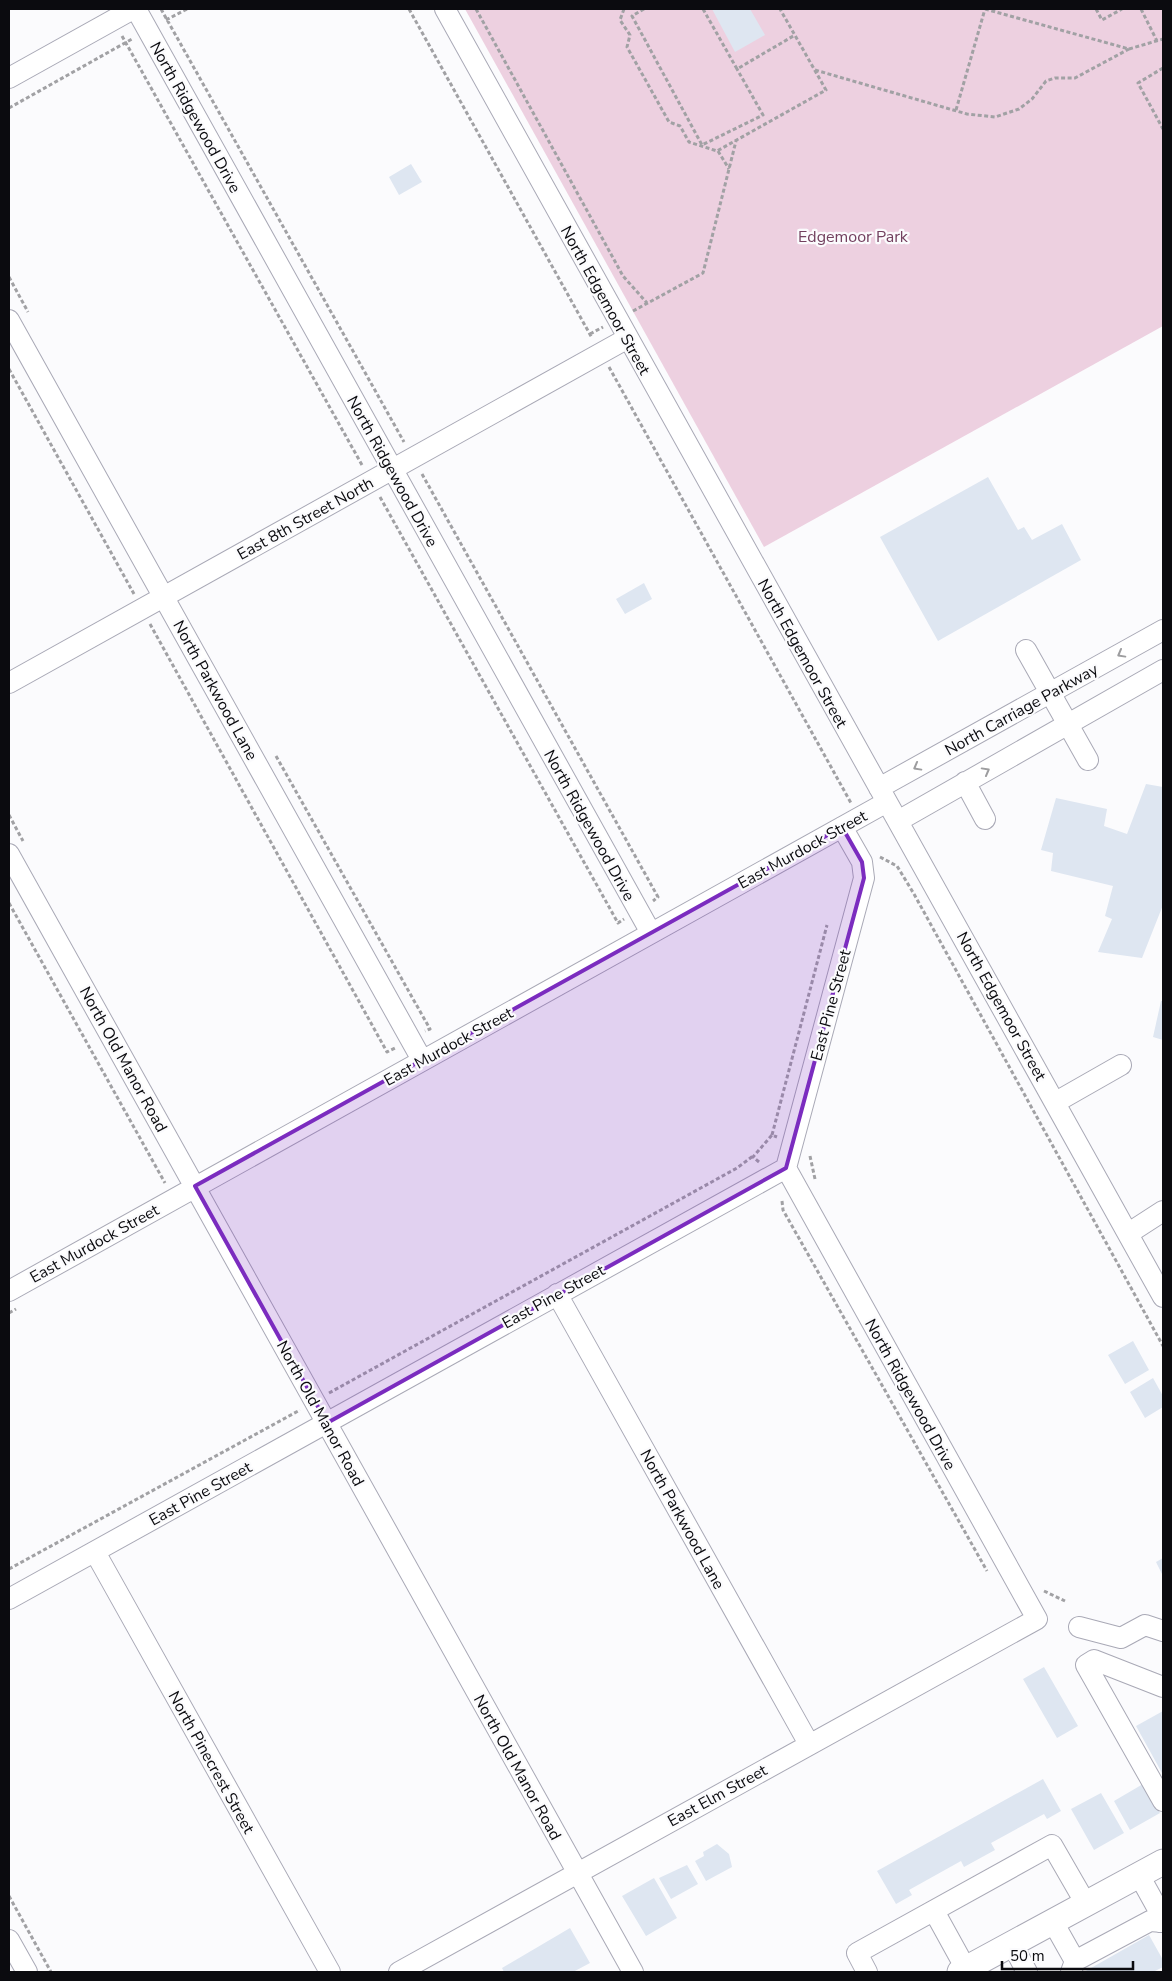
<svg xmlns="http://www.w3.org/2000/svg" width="1172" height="1981" viewBox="0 0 1172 1981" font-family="'Nunito Sans',sans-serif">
  <rect width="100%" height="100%" fill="#fbfbfd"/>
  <path fill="#edd0e0" d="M465 9H1163V326L764 547Z"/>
  <path fill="#dee6f1" d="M712 9H750L765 35 735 52Z
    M411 164 422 182 399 195 389 177Z
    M988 477 1018 530 1024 527 1032 540 1062 524 1081 560 938 641 880 537Z
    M644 583 652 599 625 614 616 599Z
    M1146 784 1163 787V905L1142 958 1098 952 1112 919 1105 916 1113 886 1051 871 1053 853 1041 850 1056 798 1107 809 1104 826 1127 834Z
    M1161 1001H1163V1040L1153 1037Z
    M1133 1341 1149 1370 1125 1384 1108 1355Z
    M1153 1378 1163 1396V1407L1145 1418 1130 1392Z
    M1163 1558V1576L1156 1562Z
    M1044 1667 1078 1726 1057 1738 1023 1679Z
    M1163 1711V1772L1162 1773 1136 1726Z
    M1043 1779 1061 1811 1047 1819 1044 1814 991 1843 995 1850 964 1867 961 1861 909 1890 912 1895 896 1904 877 1871Z
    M1143 1784 1160 1813 1130 1830 1114 1801Z
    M1101 1793 1124 1833 1094 1850 1071 1809Z
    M717 1844 729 1854 732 1867 706 1881 695 1861 704 1856 703 1852Z
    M687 1865 698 1884 671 1899 659 1878Z
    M654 1878 677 1918 646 1936 622 1896Z
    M570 1928 590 1963 573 1972H504L502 1968Z
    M1149 1935 1163 1960V1967L1153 1972H1084Z"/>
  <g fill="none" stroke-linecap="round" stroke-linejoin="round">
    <defs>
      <path id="minor" d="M136 9 651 933
        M445 9 1163 1297
        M9 78 133 9
        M9 320 422 1060
        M1026 650 1088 760
        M9 683 628 338
        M965 782 985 819
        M879 788 1163 630
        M898 821 1163 670
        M9 854 633 1972
        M1056 1102 1121 1065
        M1129 1233 1163 1211
        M9 1291 887 802
        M557 1294 809 1744
        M95 1552 330 1972
        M9 1599 786 1168 864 878 862 862 842 827
        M1079 1627 1121 1638 1145 1625 1163 1631
        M1163 1687 1094 1660 1086 1665 1163 1801
        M1139 1875 1160 1913 1159 1922
        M934 1911 966 1969
        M1053 1922 1075 1961
        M9 1940 27 1972
        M1012 1944 1027 1972
        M399 1972 1037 1619 786 1168
        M867 1972 857 1953 1052 1845 1086 1904
        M1071 1972 1075 1961 1150 1921 1163 1922"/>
      <path id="major" d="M960 1972 1163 1862"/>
    </defs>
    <use href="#minor" stroke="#a9a9b6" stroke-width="22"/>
    <use href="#major" stroke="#a9a9b6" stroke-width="27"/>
    <path stroke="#a1a1a4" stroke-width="3" stroke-dasharray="4 2.5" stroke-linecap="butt" d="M161 9 404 442
      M409 9 592 338
      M476 9 623 276 647 303
      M624 9 620 20 630 35 627 47 669 122 680 126 689 142 717 151 826 90 780 9
      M644 9 632 16 702 145 763 115 737 69
      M703 9 737 69 795 35
      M985 9 1129 49 1163 39
      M1096 9 1102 20 1122 9
      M1141 9 1157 41
      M166 20 187 9
      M122 36 362 465
      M1163 68 1138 83 1163 129
      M815 70 967 114 995 117 1019 109 1032 99 1046 81 1055 78H1075L1129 49
      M9 108 132 39
      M956 110 985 9
      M718 151 729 169
      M9 277 28 312
      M633 311 703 273 736 141
      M590 334 603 327
      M609 367 851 803
      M9 369 134 594
      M422 474 658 897 653 901
      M380 497 618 923 624 919
      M150 624 387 1052 395 1048
      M276 756 430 1029 425 1031
      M9 815 23 841
      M880 857 897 866 914 894 1163 1346
      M9 903 165 1183
      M772 1135 827 925
      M810 1156 815 1179
      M759 1162 753 1157 772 1135 777 1137
      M782 1201 783 1210 987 1571
      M9 1313 16 1309
      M329 1393 737 1168 753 1156
      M9 1569 300 1410
      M1044 1591 1065 1601
      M9 1896 51 1972"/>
    <use href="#minor" stroke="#fff" stroke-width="20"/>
    <use href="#major" stroke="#fff" stroke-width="25"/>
  </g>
  <defs><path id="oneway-chevron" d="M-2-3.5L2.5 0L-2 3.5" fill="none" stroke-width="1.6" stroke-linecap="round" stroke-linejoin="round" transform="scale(1.25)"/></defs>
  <g stroke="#9d9d9f">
    <use href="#oneway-chevron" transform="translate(1121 654) rotate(151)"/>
    <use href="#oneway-chevron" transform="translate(917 767) rotate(151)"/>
    <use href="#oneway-chevron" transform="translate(986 771) rotate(-29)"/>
  </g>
  <path fill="#7b2cbf" fill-opacity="0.2" stroke="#7b2cbf" stroke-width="4" stroke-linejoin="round" d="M842 827 862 862 864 878 786 1168 327 1423 195 1186Z"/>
  <g text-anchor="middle" stroke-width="4.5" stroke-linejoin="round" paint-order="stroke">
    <g font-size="16" fill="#0b0b0f" stroke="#fbfbfd">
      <text transform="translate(196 117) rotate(61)" y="6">North Ridgewood Drive</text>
      <text transform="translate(606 300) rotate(61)" y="6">North Edgemoor Street</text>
      <text transform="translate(393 471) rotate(61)" y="6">North Ridgewood Drive</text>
      <text transform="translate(305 518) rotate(-29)" y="6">East 8th Street North</text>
      <text transform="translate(803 653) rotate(61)" y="6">North Edgemoor Street</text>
      <text transform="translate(216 690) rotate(61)" y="6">North Parkwood Lane</text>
      <text transform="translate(1021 709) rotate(-29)" y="6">North Carriage Parkway</text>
      <text transform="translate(590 825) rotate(61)" y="6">North Ridgewood Drive</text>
      <text transform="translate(802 849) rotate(-29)" y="6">East Murdock Street</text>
      <text transform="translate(830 1005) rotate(-75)" y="6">East Pine Street</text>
      <text transform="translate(1002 1006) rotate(61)" y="6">North Edgemoor Street</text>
      <text transform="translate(448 1046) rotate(-29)" y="6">East Murdock Street</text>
      <text transform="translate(124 1059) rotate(61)" y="6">North Old Manor Road</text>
      <text transform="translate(94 1243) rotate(-29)" y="6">East Murdock Street</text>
      <text transform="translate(553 1296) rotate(-29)" y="6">East Pine Street</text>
      <text transform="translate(911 1394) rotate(61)" y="6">North Ridgewood Drive</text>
      <text transform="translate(321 1413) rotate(61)" y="6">North Old Manor Road</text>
      <text transform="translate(200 1493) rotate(-29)" y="6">East Pine Street</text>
      <text transform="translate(683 1519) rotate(61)" y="6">North Parkwood Lane</text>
      <text transform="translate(212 1762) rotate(61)" y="6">North Pinecrest Street</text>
      <text transform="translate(518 1767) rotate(61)" y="6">North Old Manor Road</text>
      <text transform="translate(717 1795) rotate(-29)" y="6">East Elm Street</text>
    </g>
    <g font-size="16" fill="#73405f" stroke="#fbfbfd">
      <text x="853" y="242">Edgemoor Park</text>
    </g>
  </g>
  <rect width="1172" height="1981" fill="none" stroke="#0b0b0f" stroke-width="20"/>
  <path d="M1002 1961v8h131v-8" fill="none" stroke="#0b0b0f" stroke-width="2.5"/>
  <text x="1010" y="1961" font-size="15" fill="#0b0b0f" stroke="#fbfbfd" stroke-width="4" paint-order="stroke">50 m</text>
</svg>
